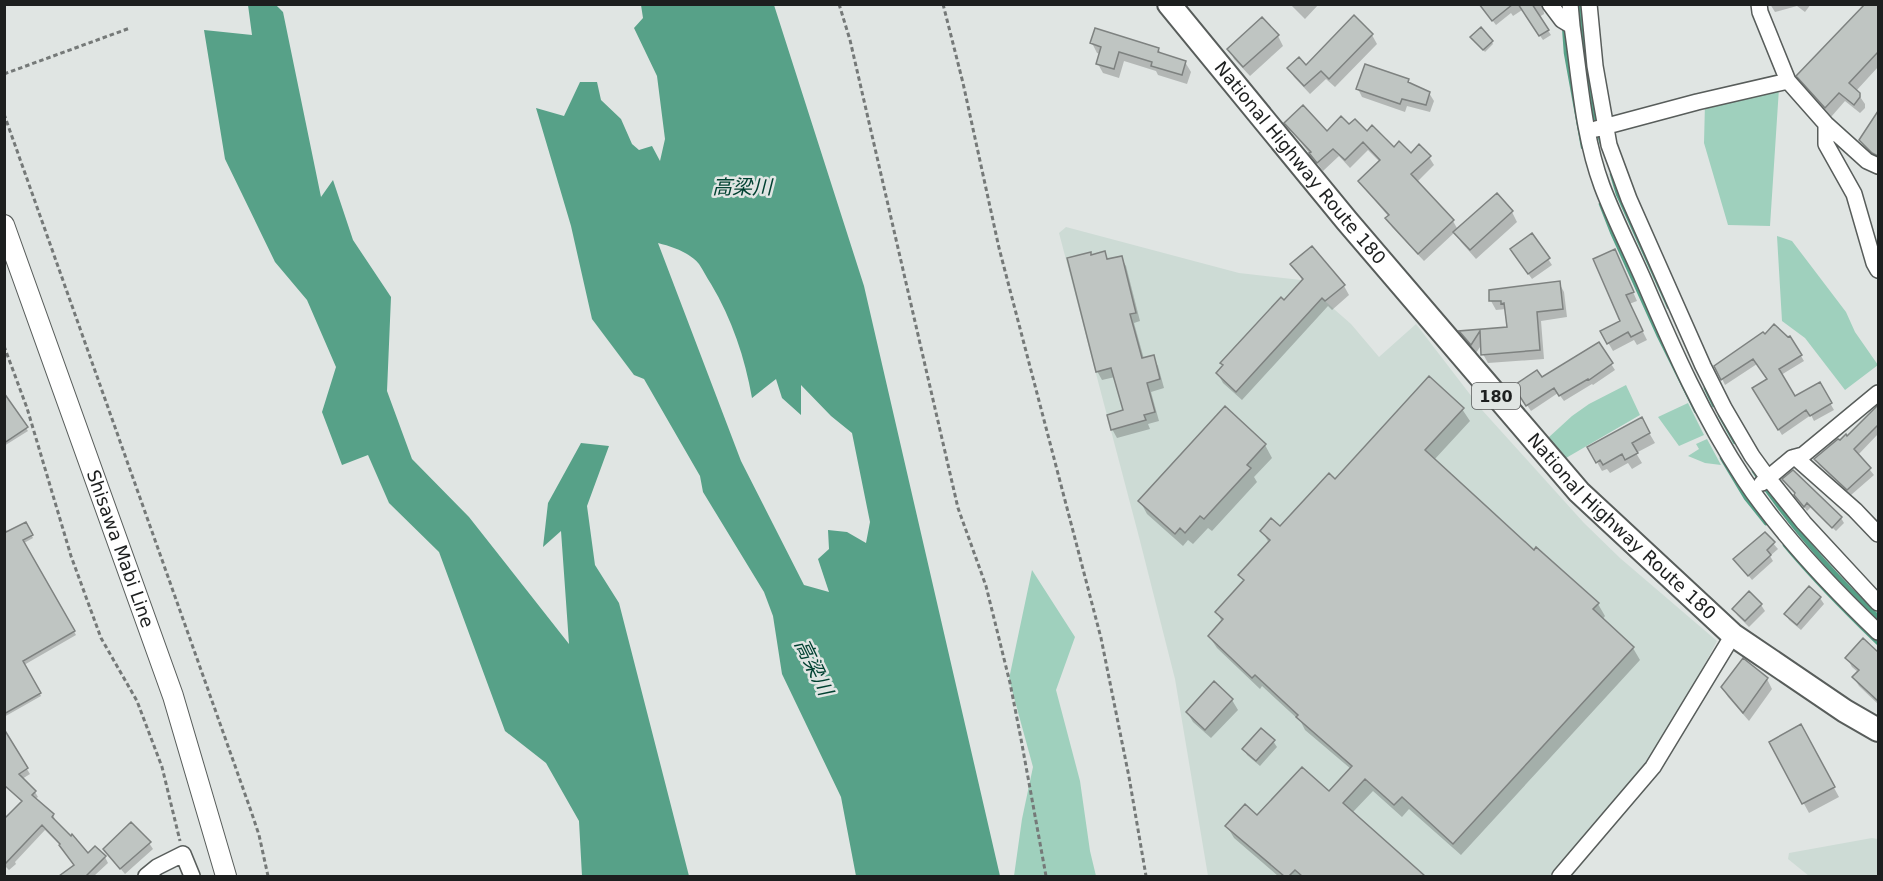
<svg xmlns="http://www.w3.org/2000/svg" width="1883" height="881" viewBox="0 0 1883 881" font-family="'DejaVu Sans','Noto Sans JP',sans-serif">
  <rect width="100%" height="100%" fill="#e0e5e3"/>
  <path fill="#cddbd5" d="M1066 227 1239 273 1301 280 1351 324 1379 357 1416 324 1482 410 1584 523 1620 558 1717 641 1658 753 1552 876H1208L1175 679 1139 537 1059 233Z
    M1872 838 1878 839V876H1809L1788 859 1789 853Z"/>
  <path fill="#9fd0bd" d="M1779 88 1770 226 1728 225 1704 143 1705 103Z
    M1777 236 1792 241 1846 312 1855 332 1878 365 1845 390 1805 338 1782 321Z
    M1626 385 1640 415 1566 458 1548 438 1572 416 1589 404Z
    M1688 403 1704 435 1679 446 1658 417Z
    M1707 439 1721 465 1705 463 1688 456 1699 449 1696 444Z
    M1032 570 1075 637 1056 690 1080 781 1090 851 1096 876H1014L1022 819 1033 767 1009 679Z"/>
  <path fill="#57a188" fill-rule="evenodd" d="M248 5H276L283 12 321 197 333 180 353 240 391 297 387 391 412 459 469 517 569 644 561 531 543 547 548 503 581 443 609 446 587 506 595 565 619 603 689 876H582L579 821 546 763 505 731 439 552 389 503 368 455 342 465 322 412 336 367 307 300 275 262 225 159 204 30 252 35Z
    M641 5H774L864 286 1000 876H856L841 797 782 674 773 616 764 592 703 492 700 476 644 379 634 375 592 319 571 226 536 108 564 116 580 82H597L601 100 621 119 632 144 639 150 652 146 660 161 665 139 657 76 634 28 643 18ZM658 243C673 247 689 252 699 264 703 270 707 278 711 284 732 319 745 358 752 398L776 379 782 398 801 415V385L831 416 852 433 870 522 866 543 847 532 828 530 829 549 818 559 829 592 804 585 741 461Z"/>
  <path fill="#0003" d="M1290 4H1319L1305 19Z
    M1485 4H1544L1543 6 1544 14 1539 17 1551 35 1543 40 1522 10 1513 16 1511 13 1496 25 1485 11Z
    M1770 4H1811L1805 12 1797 6 1775 12Z
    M1867 4H1878V67L1856 91 1865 104V108L1860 113 1845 101 1831 117 1804 85 1798 76Z
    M1372 35 1377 44 1335 87 1326 79 1310 94 1294 77 1289 69 1306 67Z
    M1278 36 1283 46 1250 76 1234 59 1229 49Z
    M1474 39 1492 42 1493 44 1485 52Z
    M1092 43 1158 49 1162 55 1185 62 1191 72 1187 84 1158 75 1156 71 1124 61 1119 78 1103 73 1098 64 1101 54 1097 53Z
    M1408 80 1411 85 1429 93 1434 101 1430 112 1407 106 1405 112 1362 97 1358 89Z
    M1874 121 1878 123V161L1865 149 1860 140Z
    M1286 123 1327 133 1350 126 1367 133 1394 149 1411 155 1429 157 1434 165 1417 182 1453 221 1458 230 1497 195 1512 212 1517 222 1476 259 1461 242 1455 232 1424 261 1392 227 1387 219 1389 217 1365 189 1360 181 1380 162 1368 150 1350 168 1339 156 1323 171Z
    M1104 253 1109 261 1121 258 1126 266 1140 321 1134 323 1144 359 1153 357 1158 366 1164 388 1151 392 1159 421 1148 424 1150 429 1117 438 1112 429 1125 411 1115 377 1102 380 1097 371 1092 256Z
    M1515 255 1548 259 1552 265 1532 279Z
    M1619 260 1637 301 1629 304 1647 340 1637 345 1634 340 1613 351 1602 332 1622 321Z
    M1292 264 1344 286 1349 295 1332 310 1328 306 1242 400 1223 383 1218 374 1303 281Z
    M1559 283 1564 292 1567 317 1541 321 1544 359 1488 363 1483 354 1482 344 1476 353 1461 332 1509 328 1506 309 1496 310 1491 301Z
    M1790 338 1804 361 1781 375 1795 398 1819 384 1834 410 1814 421 1811 415 1782 435 1754 389 1768 380 1757 364 1725 385 1716 366Z
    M1598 344 1615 370 1593 385 1592 384 1564 401 1558 393 1531 411 1519 393Z
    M4 396 28 431 4 446Z
    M1878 408V434L1858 455 1874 475 1851 495 1819 465 1816 459 1847 438Z
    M1462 409 1470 421 1434 460 1534 552 1598 604 1605 616 1602 620 1633 648 1640 660 1461 855 1409 809 1402 817 1373 791 1352 813 1423 876H1278L1234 838 1227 826 1329 793 1351 769 1305 730 1301 722 1262 686 1260 689 1217 648 1209 636 1222 622 1217 612 1244 582 1240 575 1269 543 1262 531 1281 528 1335 481Z
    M1641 419 1655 443 1636 453 1642 463 1632 469 1628 463 1610 473 1607 469 1602 471 1589 448Z
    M1265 445 1272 458 1254 477 1257 482 1212 531 1208 528 1193 544 1188 540 1183 546 1147 514 1140 501Z
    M1792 472 1841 518 1844 523 1836 531 1811 507 1807 511 1796 494 1786 484 1784 480Z
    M25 524 33 538 24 543 76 635 24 665 41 696 4 717V526L8 533Z
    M1765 534 1778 549 1770 556 1773 561 1752 580 1735 559Z
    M1809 588 1820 598 1824 604 1801 630 1789 620 1786 614Z
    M1749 593 1761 605 1765 611 1749 627 1737 615 1734 609Z
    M1878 651V704L1859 686 1854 678 1859 673 1852 667 1847 658Z
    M1767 679 1772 689 1749 721 1728 697 1722 687Z
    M1214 683 1232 700 1238 710 1211 738 1193 722 1187 712Z
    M4 732 30 774 22 779 35 792 38 797 35 799 53 815 56 821 55 822 88 856 95 848 105 857 108 863 94 876H62L76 866 60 845 45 830 15 862 16 864 9 870 4 865V821L23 803 7 788 4 789Z
    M1806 736 1839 797 1809 813 1771 743Z
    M1273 741 1277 747 1260 766 1247 755 1244 749Z
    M149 843 153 849 125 874 105 850Z"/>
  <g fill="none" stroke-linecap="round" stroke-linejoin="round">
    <path stroke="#57a188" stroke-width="4.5" d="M1580 4C1584 50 1587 101 1602 144
      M1564 25 1566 53 1583 147
      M1612 174 1618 194 1669 307
      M1601 204 1612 232 1659 336 1696 411
      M1706 388 1714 405
      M1720 415 1735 442
      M1722 458 1746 498 1766 523
      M1754 471C1789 525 1832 573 1878 617
      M1785 545C1814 580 1846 612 1878 643"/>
  </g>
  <path fill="#bfc5c2" stroke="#7e8280" stroke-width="1.5" d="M1479 4H1513L1492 21Z
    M1518 4H1532L1549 30 1539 36Z
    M1865 4H1878V52L1849 83 1860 93V97L1854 105 1839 93 1825 108 1796 76Z
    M1354 15 1373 34 1329 79 1321 71 1304 86 1287 68 1299 57 1306 65Z
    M1262 17 1279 35 1243 67 1227 49Z
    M1481 27 1493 41 1483 50 1470 37Z
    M1095 28 1159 48 1158 52 1186 61 1182 75 1151 66 1152 62 1119 52 1114 69 1096 64 1101 47 1090 43Z
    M1365 64 1409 79 1408 82 1430 92 1426 105 1402 99 1400 104 1356 89Z
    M1303 105 1327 131 1341 116 1349 124 1355 119 1367 131 1372 125 1394 147 1399 141 1411 153 1419 144 1431 156 1411 174 1454 220 1418 254 1385 218 1389 215 1358 181 1380 160 1363 142 1345 160 1333 149 1317 163 1309 153 1311 152 1284 123Z
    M1878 111V156L1872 153 1859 140Z
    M1497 193 1513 211 1470 250 1453 232Z
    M1532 233 1550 258 1528 274 1510 249Z
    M1312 246 1345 285 1325 301 1322 298 1236 392 1216 373 1223 365 1220 363 1281 297 1284 300 1303 279 1290 264Z
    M1615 249 1634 292 1626 295 1643 331 1631 337 1628 332 1607 344 1600 331 1620 321 1593 259Z
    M1105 251 1107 259 1122 256 1136 313 1130 314 1142 358 1154 355 1160 379 1147 383 1155 412 1144 415 1146 420 1111 430 1107 415 1123 410 1111 368 1096 372 1067 258 1091 252V255Z
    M1560 281 1563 309 1537 312 1540 350 1481 355 1480 331 1471 345 1459 331 1507 327 1504 303 1501 304V301H1489V290Z
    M1774 324 1788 337 1790 336 1802 355 1779 369 1795 396 1820 382 1832 403 1810 416 1806 410 1778 430 1752 388 1767 379 1753 359 1721 380 1714 366 1763 332 1765 334Z
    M1599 342 1613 363 1589 380 1588 379 1559 396 1554 388 1526 406 1513 386 1537 370 1542 377Z
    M1429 376 1464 408 1425 450 1534 550 1536 547 1599 603 1593 609 1634 647 1453 844 1402 797 1394 805 1365 779 1343 803 1425 876H1302L1295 870 1289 876H1284L1225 826 1245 804 1257 815 1302 767 1329 791 1352 766 1296 717 1298 715 1255 675 1252 678 1208 636 1223 619 1215 612 1244 580 1238 575 1270 540 1260 531 1271 518 1280 526 1329 473 1335 479Z
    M4 393 28 427 4 443Z
    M1878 405V425L1854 449 1871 468 1847 490 1814 459 1838 439 1840 440 1846 434 1847 436Z
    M1225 406 1266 444 1247 465 1251 468 1204 519 1200 516 1185 533 1180 528 1175 534 1138 501Z
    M1642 417 1650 433 1632 443 1638 453 1625 460 1622 454 1603 465 1600 460 1596 463 1587 447Z
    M1793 470 1842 517 1832 528 1807 503 1804 507 1794 495 1795 493 1782 479Z
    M26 522 33 535 23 540 75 631 23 661 41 693 4 714V533Z
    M1765 532 1775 542 1767 550 1771 555 1748 576 1733 559Z
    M1809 586 1821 597 1797 625 1784 614Z
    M1749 591 1762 604 1745 621 1732 609Z
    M1863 638 1878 652V701L1852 677 1859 670 1845 658Z
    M1743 658 1768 678 1743 713 1721 687Z
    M1214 681 1233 699 1205 730 1186 712Z
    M1801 724 1835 787 1802 804 1769 742Z
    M1261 728 1275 740 1256 761 1242 749Z
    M4 729 28 768 19 774 36 791 32 795 54 814 52 817 71 836 72 834 88 853 95 846 106 856 86 876H59L74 865 59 845 60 844 42 825 4 865V819L22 801 4 785Z
    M131 822 151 842 120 869 103 849Z"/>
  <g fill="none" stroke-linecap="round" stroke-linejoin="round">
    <defs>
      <path id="minor" d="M1550 4 1562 20 1572 26C1580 79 1583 135 1602 186 1614 218 1630 249 1644 281 1673 349 1703 417 1744 479 1781 535 1830 586 1878 632
        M1570 4 1572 26
        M1589 4 1595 66 1609 145 1629 199 1703 366 1724 408 1752 456 1768 478 1804 523 1878 603
        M1759 4 1760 12 1788 81 1826 124 1867 161 1878 166
        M1826 124V144L1854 194 1874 263 1878 270
        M1596 129 1697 102 1788 81
        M1795 457 1855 510 1878 534
        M1762 483 1792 458 1803 455 1878 393
        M146 876 157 867 183 854 192 876
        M1560 876 1653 767 1733 635"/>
      <g id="major">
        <path id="s1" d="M4 225 173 696 226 876"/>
      </g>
      <g id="highway">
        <path id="s2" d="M1169 4 1347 221 1579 492 1733 635 1845 711 1878 730"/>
      </g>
    </defs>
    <use href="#minor" stroke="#585d5b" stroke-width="18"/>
    <use href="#major" stroke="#585d5b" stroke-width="22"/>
    <use href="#highway" stroke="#585d5b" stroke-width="26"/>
    <path stroke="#757978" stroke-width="3" stroke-dasharray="4.5 3" stroke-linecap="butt" d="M839 4 850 40 958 508 986 586 1010 683 1021 739 1046 876
      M943 4 963 83 999 248 1101 638 1129 777 1146 876
      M4 74 130 28
      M4 114 251 811 259 835 268 876
      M4 346 27 408 71 556 101 638 137 701 162 767 180 841"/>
    <use href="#minor" stroke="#fff" stroke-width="15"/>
    <use href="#major" stroke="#fff" stroke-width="20"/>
    <use href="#highway" stroke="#fff" stroke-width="22"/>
  </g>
  <g text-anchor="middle" stroke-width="5" stroke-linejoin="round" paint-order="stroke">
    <rect fill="#e0e5e3" stroke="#585a5a" stroke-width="1.5" x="1472" y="383" width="48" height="26" rx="4.5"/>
    <g font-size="16" font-weight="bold" fill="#1d1f1f">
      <text x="1496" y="402">180</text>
    </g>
    <g font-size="18" fill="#1d1f1f" stroke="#e0e5e3">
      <text dy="6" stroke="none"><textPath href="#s2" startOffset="206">National Highway Route 180</textPath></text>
      <text dy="6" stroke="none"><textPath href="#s2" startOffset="692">National Highway Route 180</textPath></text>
      <text dy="6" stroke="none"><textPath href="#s1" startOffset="344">Shisawa Mabi Line</textPath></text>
    </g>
    <g font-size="20" font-style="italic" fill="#004131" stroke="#e0e5e3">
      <text x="742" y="194">高梁川</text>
      <text transform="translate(814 667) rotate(64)" y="7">高梁川</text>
    </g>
  </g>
  <rect width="1883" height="881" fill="none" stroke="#1d1f1f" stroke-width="12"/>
</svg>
